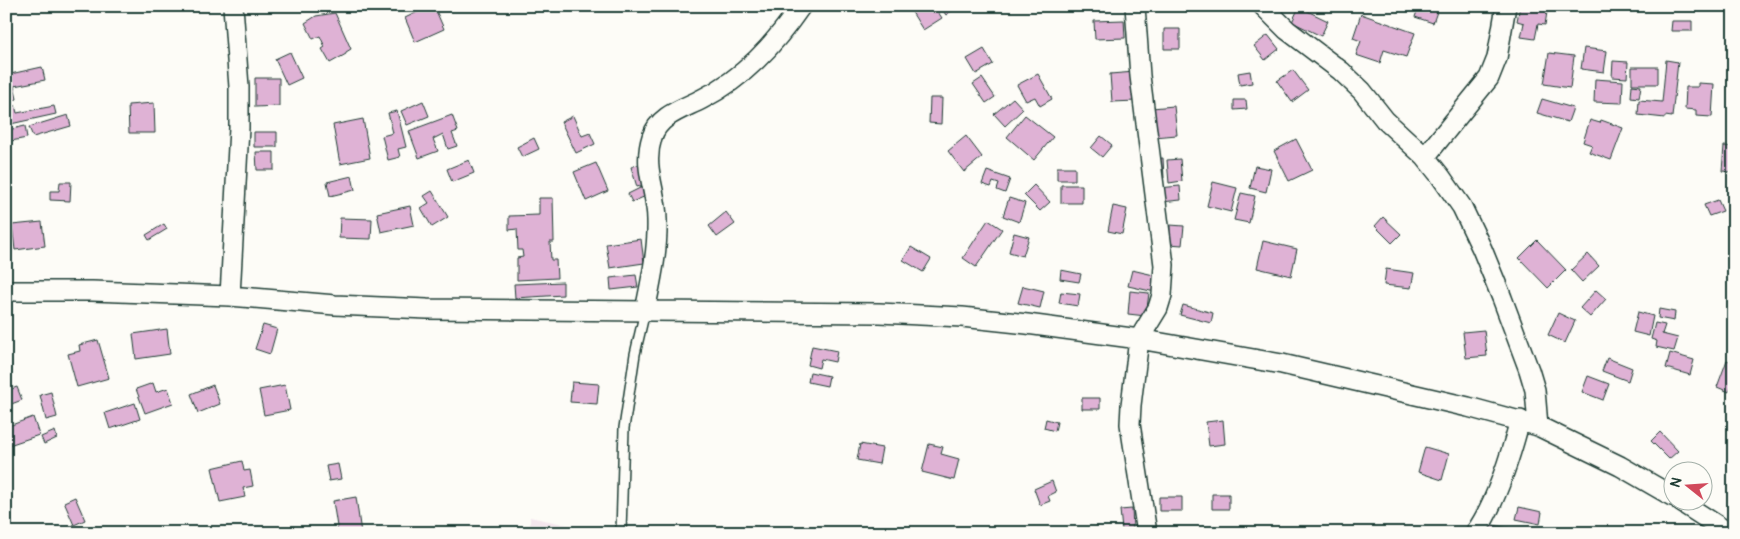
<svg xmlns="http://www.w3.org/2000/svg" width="1740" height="539" viewBox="0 0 1740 539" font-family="Pangolin,sans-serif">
  <rect width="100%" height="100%" fill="#fdfcf7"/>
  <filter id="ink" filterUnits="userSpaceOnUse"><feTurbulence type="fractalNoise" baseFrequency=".02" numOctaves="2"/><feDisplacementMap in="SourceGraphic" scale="10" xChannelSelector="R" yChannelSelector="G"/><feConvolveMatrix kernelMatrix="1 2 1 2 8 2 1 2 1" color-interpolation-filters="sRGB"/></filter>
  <g filter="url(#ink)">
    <path fill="#f4e6ed" d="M530 517 605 533H530Z"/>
    <path fill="#dfb2d5" stroke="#1f3d34" d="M430 6H434L444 29 415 42 405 18Z
      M914 6H934L942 18 923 30 910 9Z
      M940 6H958L946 15Z
      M1419 6H1439L1433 23 1415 17Z
      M1520 6 1541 7 1540 10 1547 12 1545 25 1538 24 1535 39 1521 37 1524 23 1517 21Z
      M1299 7 1328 21 1321 36 1292 22Z
      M335 13 351 49 346 52V54L330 63 322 49 325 47 320 36 313 39 305 23 316 16Z
      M1361 14 1415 33 1406 57 1384 50 1380 63 1356 55 1361 41 1353 38Z
      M1124 20 1125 38 1095 39 1094 21Z
      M1672 21H1692V31H1671Z
      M1164 29H1180V49H1164Z
      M1268 35 1279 49 1265 60 1254 46Z
      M1584 48 1607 51 1604 72 1581 69Z
      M984 49 993 64 976 74 967 59Z
      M290 52 302 78 287 85 275 59Z
      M1549 53 1574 56 1570 88 1544 84Z
      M1666 60 1678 62 1672 117 1665 116V118L1638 115 1639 100 1662 102Z
      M1613 61 1628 62 1627 78 1612 77Z
      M42 67 45 80 14 86 17 99 6 102V75Z
      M1632 67H1658V84H1632Z
      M1293 70 1308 90 1292 102 1277 81Z
      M1250 71 1252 83 1240 85 1238 73Z
      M1135 72 1136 101 1112 102 1110 74Z
      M1038 74 1052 99 1040 106 1035 97 1026 101 1017 85Z
      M255 78H279V106L255 107Z
      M982 78 995 97 986 103 973 84Z
      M1595 79 1623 81 1622 103 1594 102Z
      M1698 83 1714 84 1712 117 1696 116V110L1685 109 1686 87H1698Z
      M1632 85 1641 86 1639 98 1631 97Z
      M930 98H942L941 124 929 123Z
      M1013 98 1023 109 1005 126 994 114Z
      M1542 99 1573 108 1568 122 1537 113Z
      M1234 100H1246L1247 109 1234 110Z
      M423 101 429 116 407 125 401 111Z
      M154 103 155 133H129L128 105Z
      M15 105 17 113 54 106 56 114 6 125V107Z
      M1174 106 1177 135 1154 137 1152 108Z
      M397 111 406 147 398 149 400 157 388 160 382 136 393 133 388 113Z
      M68 115 71 126 33 137 29 127Z
      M452 115 458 131 452 133 457 146 448 149 443 134 433 139 438 151 419 158 409 131Z
      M1025 115 1053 137 1034 160 1007 137Z
      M573 116 582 136 590 133 595 144 576 153 561 122Z
      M363 119 370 158 340 164 333 125Z
      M1590 120 1600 123 1601 120 1623 128 1611 160 1589 152 1592 145 1583 142Z
      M25 126 27 138 11 141 8 130Z
      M254 132H277V147H254Z
      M966 136 982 157 964 172 948 151Z
      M1101 136 1112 145 1102 157 1091 148Z
      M534 138 539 149 522 157 517 147Z
      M1296 139 1312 170 1289 181 1274 151Z
      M1724 146 1734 147V172L1722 171Z
      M256 152H274V170H257Z
      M1163 158 1164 178 1154 179 1153 159Z
      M1180 159 1182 181 1169 183 1167 160Z
      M469 160 474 173 452 182 447 169Z
      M596 163 608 191 586 201 574 172Z
      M640 164 646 184 637 187 631 167Z
      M1255 166 1271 169 1266 192 1250 188Z
      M1057 167H1075V180H1057Z
      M987 171 1010 179 1005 193 997 190 999 184 993 182 991 187 982 184Z
      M352 176 355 190 330 196 327 182Z
      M60 182H71L70 201 50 200V191H59Z
      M1213 182 1237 188 1231 212 1207 206Z
      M1034 185 1050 202 1040 211 1024 195Z
      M1061 185H1082V203H1061Z
      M1180 186 1181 200 1161 202 1159 188Z
      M642 187 646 196 632 202 628 194Z
      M432 191 448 217 432 227 421 208 429 203 424 196Z
      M1241 193 1255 196 1249 223 1234 220Z
      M539 198H553L554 242H550L551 260H556L557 278 517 280V258L523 257 522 250H518L517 229 509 230V216L539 215Z
      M1009 198 1025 203 1019 222 1003 216Z
      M1718 200 1723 211 1709 216 1704 205Z
      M410 206 414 225 381 232 377 213Z
      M1113 206 1127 209 1122 234 1108 231Z
      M726 212 735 224 717 237 709 226Z
      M1383 217 1401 234 1392 243 1375 226Z
      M340 218 372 219 371 239 339 238Z
      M988 220 1002 229 976 267 963 258Z
      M42 222 45 246 15 250 12 225Z
      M164 224 167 229 149 240 146 235Z
      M1170 225 1184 226 1182 245 1169 244Z
      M1014 233 1029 237 1023 256 1009 252Z
      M641 239 644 263 610 268 606 244Z
      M1537 240 1566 270 1548 288 1519 258Z
      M1263 241 1297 249 1291 276 1257 268Z
      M911 247 931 259 923 272 903 260Z
      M1588 254 1599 266 1582 282 1571 270Z
      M1386 269 1414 273 1411 288 1384 285Z
      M1061 270 1081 274 1079 282 1060 279Z
      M1132 270 1158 276 1155 292 1128 286Z
      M636 275 638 287 611 290 610 278Z
      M563 282V295L515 298 514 284Z
      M1023 286 1044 291 1040 308 1018 303Z
      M1596 290 1606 299 1590 317 1580 308Z
      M1130 291 1149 293 1146 316 1128 314Z
      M1061 292 1080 294 1078 306 1059 303Z
      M1183 305 1213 313 1211 323 1180 315Z
      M1659 309 1675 312 1674 321 1658 318Z
      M1638 312 1653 316 1649 336 1633 332Z
      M1558 313 1575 321 1565 343 1548 335Z
      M1655 323 1665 325 1662 334 1678 338 1674 351 1656 347 1657 341 1651 339Z
      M263 325 277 329 270 354 255 349Z
      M167 329 170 354 136 359 133 334Z
      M1484 330 1487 356 1466 358 1463 332Z
      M98 340 109 378 77 387 68 354 80 351 79 345Z
      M812 346 837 351 835 362 821 359 819 368 808 365Z
      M1670 353 1694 360 1690 375 1666 368Z
      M1607 358 1632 368 1628 381 1602 371Z
      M1727 360 1734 363V381L1729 392 1717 387Z
      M810 372 829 376 827 386 808 382Z
      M1588 376 1609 384 1603 400 1582 392Z
      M572 382 599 384 597 404 570 402Z
      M153 383 156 392 168 388 173 403 145 413 136 389Z
      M213 385 220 404 198 413 191 394Z
      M285 385 290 410 264 415 259 390Z
      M17 387 22 400 6 406V391Z
      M51 392 57 417 46 420 40 395Z
      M1082 398H1100V409H1082Z
      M135 403 140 419 110 429 105 413Z
      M33 417 39 435 6 446V427Z
      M1046 419 1057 422 1055 431 1044 428Z
      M1223 420 1225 444 1209 446 1206 422Z
      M55 431 57 438 44 444 41 437Z
      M1660 432 1678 451 1669 459 1651 441Z
      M860 444 882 448 879 464 857 460Z
      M929 444 943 447 941 454 959 459 954 480 922 472Z
      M1425 447 1449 454 1442 480 1418 472Z
      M242 461 244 471 250 470 253 486 243 488 245 497 220 502 212 468Z
      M338 464 341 479 329 481 326 466Z
      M1052 481 1056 492 1048 496 1050 501 1040 505 1034 489Z
      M1212 494H1229V509H1212Z
      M75 497 85 520 74 525 64 502Z
      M356 497 361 533H338L333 501Z
      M1159 497H1182V511H1159Z
      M1519 507 1542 512 1540 524 1516 519Z
      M1132 509 1133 529 1122 530 1120 510Z
      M1487 524 1509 528 1508 533H1485Z"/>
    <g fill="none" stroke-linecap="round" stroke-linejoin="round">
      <defs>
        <path id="lane" d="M621 533 624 428 635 354 645 311"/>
        <path id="street" d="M1135 6 1140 76 1164 265 1162 295 1158 308 1139 339 1131 405 1130 424 1147 533
          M1263 6 1287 30 1341 71 1362 91 1385 120 1425 157 1441 177 1462 207 1482 249 1502 298 1529 370 1535 390 1538 426
          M1425 157 1489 78 1497 58 1506 6
          M6 291H92L230 296 335 305 427 309 879 313 962 317 1027 324 1139 339 1282 364 1468 407 1538 426 1620 466 1672 496
          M230 296 239 128V87L233 6
          M645 311C651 281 658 251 657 220 657 191 642 168 652 137 659 115 683 109 702 99 744 78 774 45 801 6
          M1681 502 1729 533
          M1475 533C1495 505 1511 454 1520 420"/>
      </defs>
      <use href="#lane" stroke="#1f3d34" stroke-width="12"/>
      <use href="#street" stroke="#1f3d34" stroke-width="22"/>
      <use href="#lane" stroke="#fdfcf7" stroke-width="9"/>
      <use href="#street" stroke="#fdfcf7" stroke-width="19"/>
    </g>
  </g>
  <rect width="1740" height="539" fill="none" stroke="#fdfcf7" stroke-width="25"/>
  <rect x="12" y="12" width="1715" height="514" fill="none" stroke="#1f3d34" stroke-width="2" filter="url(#ink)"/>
  <g transform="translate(1688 486) rotate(287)"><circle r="24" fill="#fdfcf7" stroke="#a4b0a9"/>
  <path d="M0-4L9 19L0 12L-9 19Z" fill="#d1495b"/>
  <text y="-8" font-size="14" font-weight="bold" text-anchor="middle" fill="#1f3d34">N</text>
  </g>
</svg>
